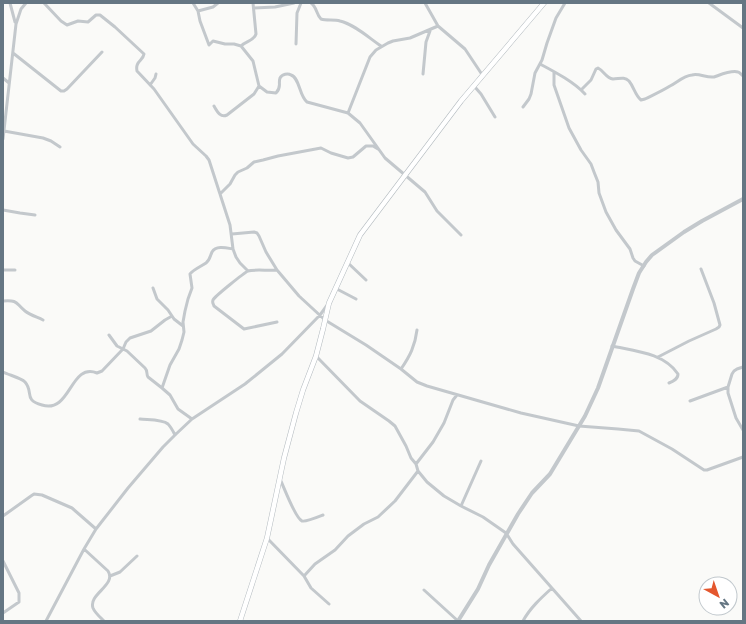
<svg xmlns="http://www.w3.org/2000/svg" width="746" height="624" viewBox="0 0 746 624" font-family="'Golos Text',sans-serif">
  <rect width="100%" height="100%" fill="#fafaf8"/>
  <g fill="none" stroke-linecap="round" stroke-linejoin="round">
    <defs>
      <path id="secondary" d="M240 621 267 538 284 458 296 413 303 390 316 356 323 329 329 303 360 235 461 101 544 3"/>
    </defs>
    <use href="#secondary" stroke="#b3babf" stroke-width="5.5"/>
    <path stroke="#c3c8cc" stroke-width="3" d="M10 3 15 22
      M44 3 61 21 67 25 78 21 88 22 96 15H100L115 27 144 54C143 61 135 61 137 71L154 89 193 144 206 156 209 160 230 225 233 249 236 257 240 263 248 271
      M193 3 198 11 200 21 209 45 213 41 225 44H234L241 46 253 61 259 86 267 92 276 93C282 87 278 84 280 78 282 74 288 73 291 75 300 78 299 96 307 102L348 113 360 123 385 158 425 192 437 211 461 235
      M311 3C317 7 316 14 321 19 327 21 334 19 340 21 354 24 369 38 381 46
      M425 3 438 26 465 49 483 76
      M709 3 743 28
      M254 8 275 7 294 3
      M198 11 213 7 218 3
      M296 44 297 13 301 3
      M241 46C246 41 254 41 256 34L253 3
      M13 53 61 91H64L67 89 102 52
      M540 64C555 72 574 82 585 94
      M554 72V85L569 128 581 150 591 164 594 172 598 182 599 193 606 212 616 230 630 249 633 258 635 261 644 266
      M423 74 426 42 430 31
      M3 78 9 83
      M150 85 155 78 156 74
      M474 86 481 94 495 117
      M581 90 591 80 596 69 598 68C604 71 606 78 613 79 619 79 624 76 629 81 634 87 635 95 641 100L645 99C653 95 662 91 670 86 678 82 683 76 692 75 699 73 706 78 714 77 720 75 731 70 738 72 739 72 742 75 743 76
      M214 106C217 111 220 118 227 115L254 94 259 86
      M523 107 529 99 531 94 535 73 542 60 547 43 556 18 565 3
      M348 113 370 57 376 50 388 43 393 41 410 38 438 26
      M4 131 43 138 51 141 60 147
      M3 139 16 24 21 9 26 3
      M220 194 230 184 235 175 238 172 247 168 254 162 263 160 278 156 321 148 331 153 348 158 353 157 366 146H373L378 149
      M3 210 20 213 35 215
      M232 234 254 232 257 233 259 236 266 252 277 270 299 296 325 320 366 345 401 369 417 382 427 386 521 413 579 426 618 429 639 431 672 449 704 470H707L743 457
      M347 262 366 280
      M3 270H15
      M153 288 157 299 168 310 174 319 183 326
      M335 288 356 299
      M3 301C19 300 15 303 25 311 30 315 37 317 43 320
      M277 322 244 329 214 306C213 303 212 303 213 300 215 296 244 273 248 271 254 269 270 271 277 270
      M109 335 117 346 127 351 145 368C148 371 146 374 148 377L162 388 170 395 178 409 192 419
      M612 346C635 351 664 353 678 374 678 379 674 381 669 383
      M316 356 360 401 389 421 395 426 406 446 411 458 416 464 418 471 427 482 444 496 461 506 483 517 506 533 513 544 581 621
      M658 357 689 341 716 329 719 327 720 325 714 303 701 269
      M743 367 737 369 734 371 732 374 728 387V393L736 418 743 430
      M401 369C410 356 415 346 417 330
      M3 372C9 375 21 378 25 382 34 392 23 400 42 405 71 414 70 362 97 373L102 371 123 349 126 342 130 338 151 331 165 320 172 316
      M162 388 170 365 179 349 182 340 184 332 183 322 185 311 188 299 192 288 190 274C194 269 200 267 206 263 210 260 210 256 212 252 216 245 227 248 233 249
      M690 401 728 387
      M140 419C147 420 162 419 168 424 171 427 173 431 175 435
      M416 464 433 442 444 423 453 400 457 395
      M280 479C284 487 295 518 302 521 306 522 318 517 323 515
      M461 506 481 461
      M3 516 31 496 34 494 42 495 72 508 96 529
      M267 538 304 576 311 588 329 604
      M84 549 108 571C117 585 88 594 93 608 95 613 100 617 104 621
      M3 561 19 593V602L3 613
      M110 576 120 572 137 556
      M304 576 315 564 335 550 348 536 364 524 378 517 395 501 418 471
      M424 590 458 621
      M46 621 84 549 96 529 128 488 163 447 175 435 192 419 245 384 282 354 320 315 328 304
      M523 621C530 608 541 598 552 588"/>
    <path stroke="#c3c8cc" stroke-width="4" d="M458 621 478 589 489 565 518 514 532 493 550 474 585 416 598 388 633 289 639 273 646 262 652 255 684 232 702 221 743 199"/>
    <use href="#secondary" stroke="#fff" stroke-width="4.5"/>
  </g>
  <rect width="746" height="624" fill="none" stroke="#657683" stroke-width="8"/>
  <g transform="translate(718 596) rotate(140)"><circle r="19" fill="#ffffff" stroke="#c1c8cd"/>
  <path d="M0-3L7 15L0 10L-7 15Z" fill="#e4572e"/>
  <text y="-6" font-size="11" font-weight="bold" text-anchor="middle" fill="#657683">N</text>
  </g>
</svg>
